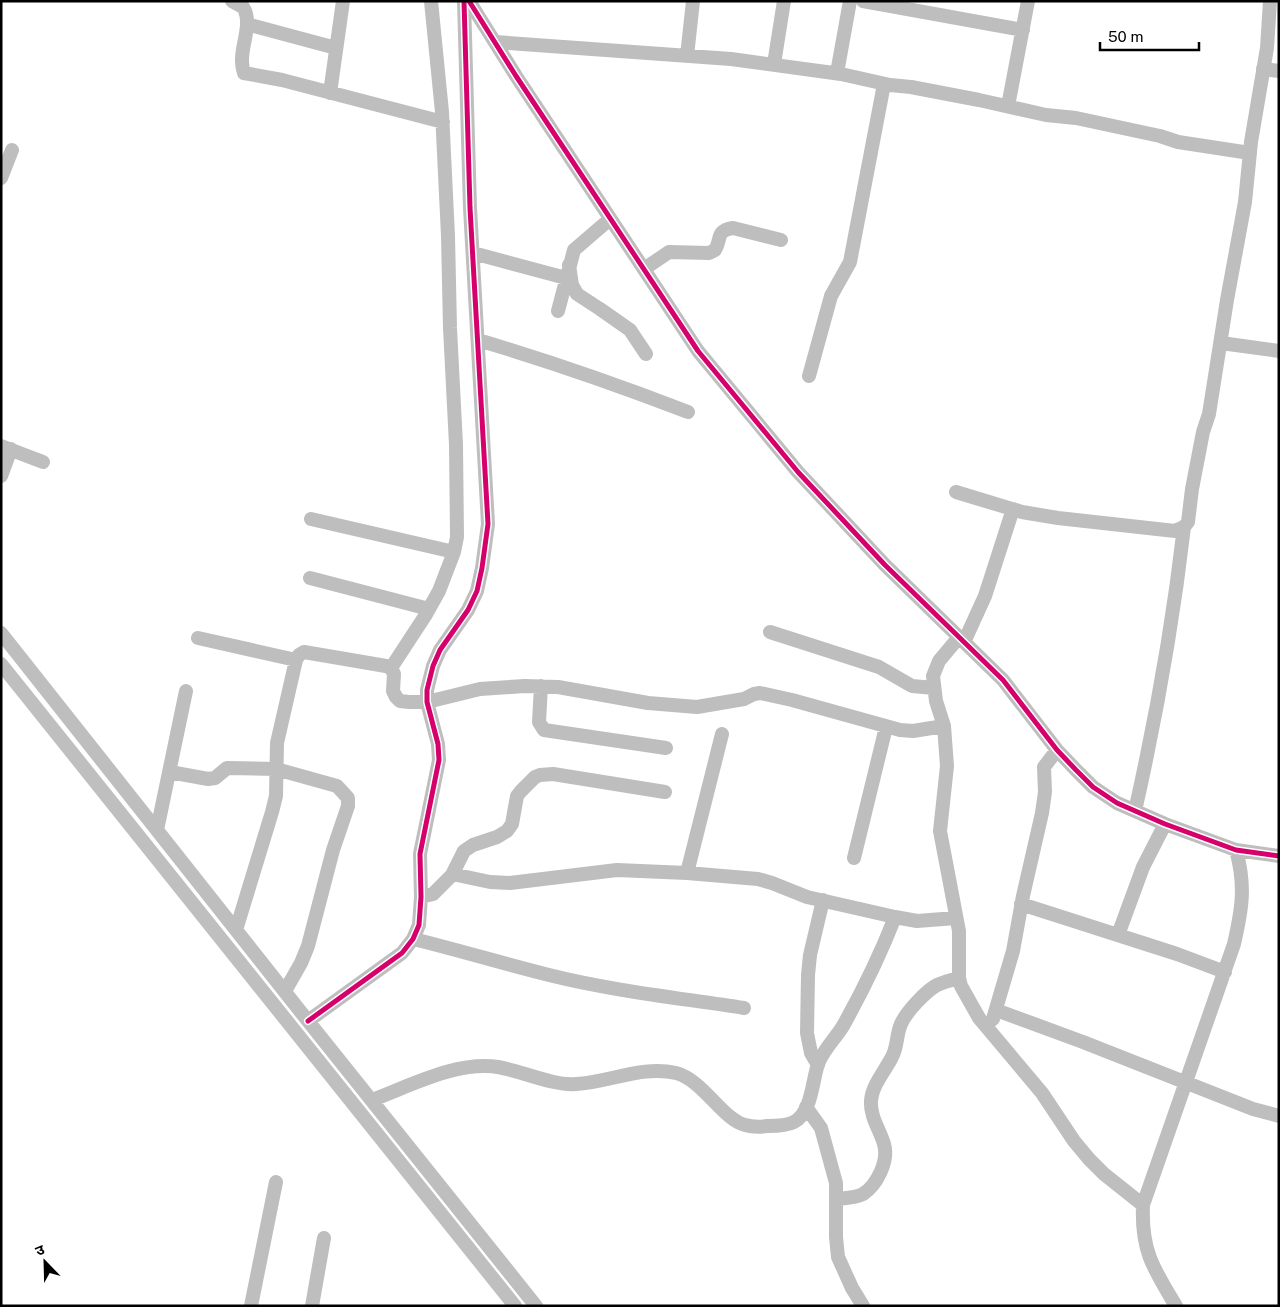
<svg xmlns="http://www.w3.org/2000/svg" width="1280" height="1307" viewBox="0 0 1280 1307" font-family="'Public Sans','Noto Sans Devanagari',sans-serif">
  <rect width="100%" height="100%" fill="#fff"/>
  <g fill="none" stroke-linecap="round" stroke-linejoin="round">
    <path stroke="#bfbfbf" stroke-width="14" d="M1 664 515 1306"/>
    <path stroke="#bebebe" stroke-width="14" d="M232 1 243 7C255 26 236 51 244 73L282 80 443 122
      M469 1 516 76 698 351 798 472 885 565 1003 680 1057 750 1076 770 1093 787 1117 803 1165 824 1236 850 1279 856
      M863 1 1023 30
      M247 24 336 48
      M495 42 731 59 841 74 890 85 911 87 979 100 1046 115 1076 118 1160 136 1178 142 1250 153
      M687 56 693 1
      M774 64 784 1
      M1263 69 1279 71
      M837 73 850 1
      M330 93 343 1
      M1008 106 1028 1
      M1 178 12 150
      M473 253 566 278
      M569 265 572 285 577 294 600 309 630 330 646 354
      M644 269 669 252 709 253 715 250C722 239 715 231 733 228L781 240
      M558 311 574 250 610 219
      M478 340C549 361 618 385 688 412
      M1221 343 1279 351
      M809 376 831 296 850 262 884 84
      M1 446 43 462
      M1 476 11 449
      M956 492 1022 512 1058 518 1175 531 1184 527 1188 522 1192 489 1203 432 1209 414 1227 300 1245 202 1251 142 1267 48 1270 1
      M311 519 454 552
      M310 578 429 609
      M770 632 879 667 912 686 934 688
      M1 633 308 1021 536 1306
      M959 637 939 661 933 676 936 701 944 726 947 766 940 831 959 931V978L961 986 979 1018 1042 1093 1074 1141 1089 1159 1104 1174 1143 1205
      M198 638 296 660
      M964 642 985 596 1013 509
      M391 668 425 616 439 591 454 552 457 537 456 445 450 328 448 236 442 112 431 1
      M541 686 539 722 544 730 666 748
      M170 772 208 779 215 778 227 768 276 769 337 786 348 798V806L333 850 308 946 301 963 285 991
      M1135 811C1156 718 1173 622 1184 527
      M157 830 186 691
      M854 858 886 727
      M687 873 722 734
      M452 875 464 851 473 845 497 837 507 831 512 824 517 796 521 791 535 777 540 775 553 774 665 792
      M421 897 433 894 452 875H457L490 882 510 883 617 870 687 873 758 879 772 883 807 897 895 917 917 921 956 918
      M1021 904 1177 954 1225 972
      M236 930 272 812 276 796 277 743 296 660 299 655 304 652 386 666 391 668 394 674 393 691 396 697 400 701 409 702H427L480 689 525 686 558 687 648 703 697 707 744 699 754 694 760 693 792 700 900 730 913 731 944 726
      M1118 935 1143 867 1165 824
      M413 939C459 950 504 964 549 975 613 991 680 998 744 1008
      M996 1010 1083 1042 1253 1109 1279 1116
      M993 1019 1013 951 1023 896 1042 813 1045 792 1044 767 1057 750
      M308 1021 402 953 413 939 419 925 421 897 420 854 439 760 438 744 427 702V690L433 666 440 650 468 610 477 591 482 568 488 524 470 208 464 1
      M818 1065 811 1053 807 1033 808 975 810 955 823 900
      M372 1100C410 1086 456 1061 498 1067 522 1071 553 1086 576 1084 610 1082 643 1065 676 1073 703 1080 722 1119 745 1125 752 1127 760 1127 768 1126 776 1126 786 1126 794 1122 812 1112 812 1082 818 1064 823 1050 835 1039 843 1026 862 992 881 953 895 917
      M806 1107 821 1128 836 1183V1237L838 1257 852 1288 863 1306
      M837 1199C845 1198 855 1198 863 1194 877 1185 889 1161 884 1144 880 1130 870 1117 871 1101 872 1085 885 1071 892 1057 898 1046 896 1035 901 1024 906 1012 926 991 937 985 944 982 951 980 959 978
      M251 1306 276 1182
      M312 1306 324 1238
      M1176 1306C1153 1268 1141 1250 1143 1205L1234 944C1242 909 1246 886 1236 850"/>
    <defs>
      <path id="cycleway" d="M469 1 516 76 698 351 798 472 885 565 1003 680 1057 750 1076 770 1093 787 1117 803 1165 824 1236 850 1279 856
        M308 1021 402 953 413 939 419 925 421 897 420 854 439 760 438 744 427 702V690L433 666 440 650 468 610 477 591 482 568 488 524 470 208 464 1"/>
    </defs>
    <use href="#cycleway" stroke="#fff" stroke-width="8"/>
    <use href="#cycleway" stroke="#d6006c" stroke-width="5"/>
  </g>
  <rect width="1280" height="1307" fill="none" stroke="#000000" stroke-width="5"/>
  <g transform="translate(45 1262) rotate(337)" stroke="#ffffff" stroke-width="4" paint-order="stroke">
  <path d="M0-4L9 19L0 12L-9 19Z" fill="#000000"/>
  <text y="-8" font-size="14" font-weight="bold" text-anchor="middle" fill="#000000">उ</text>
  </g>
  <path d="M1100 42v8h99v-8" fill="none" stroke="#000000" stroke-width="2.5"/>
  <text x="1108" y="42" font-size="15" fill="#000000" stroke="#ffffff" stroke-width="4" paint-order="stroke">50 m</text>
</svg>
